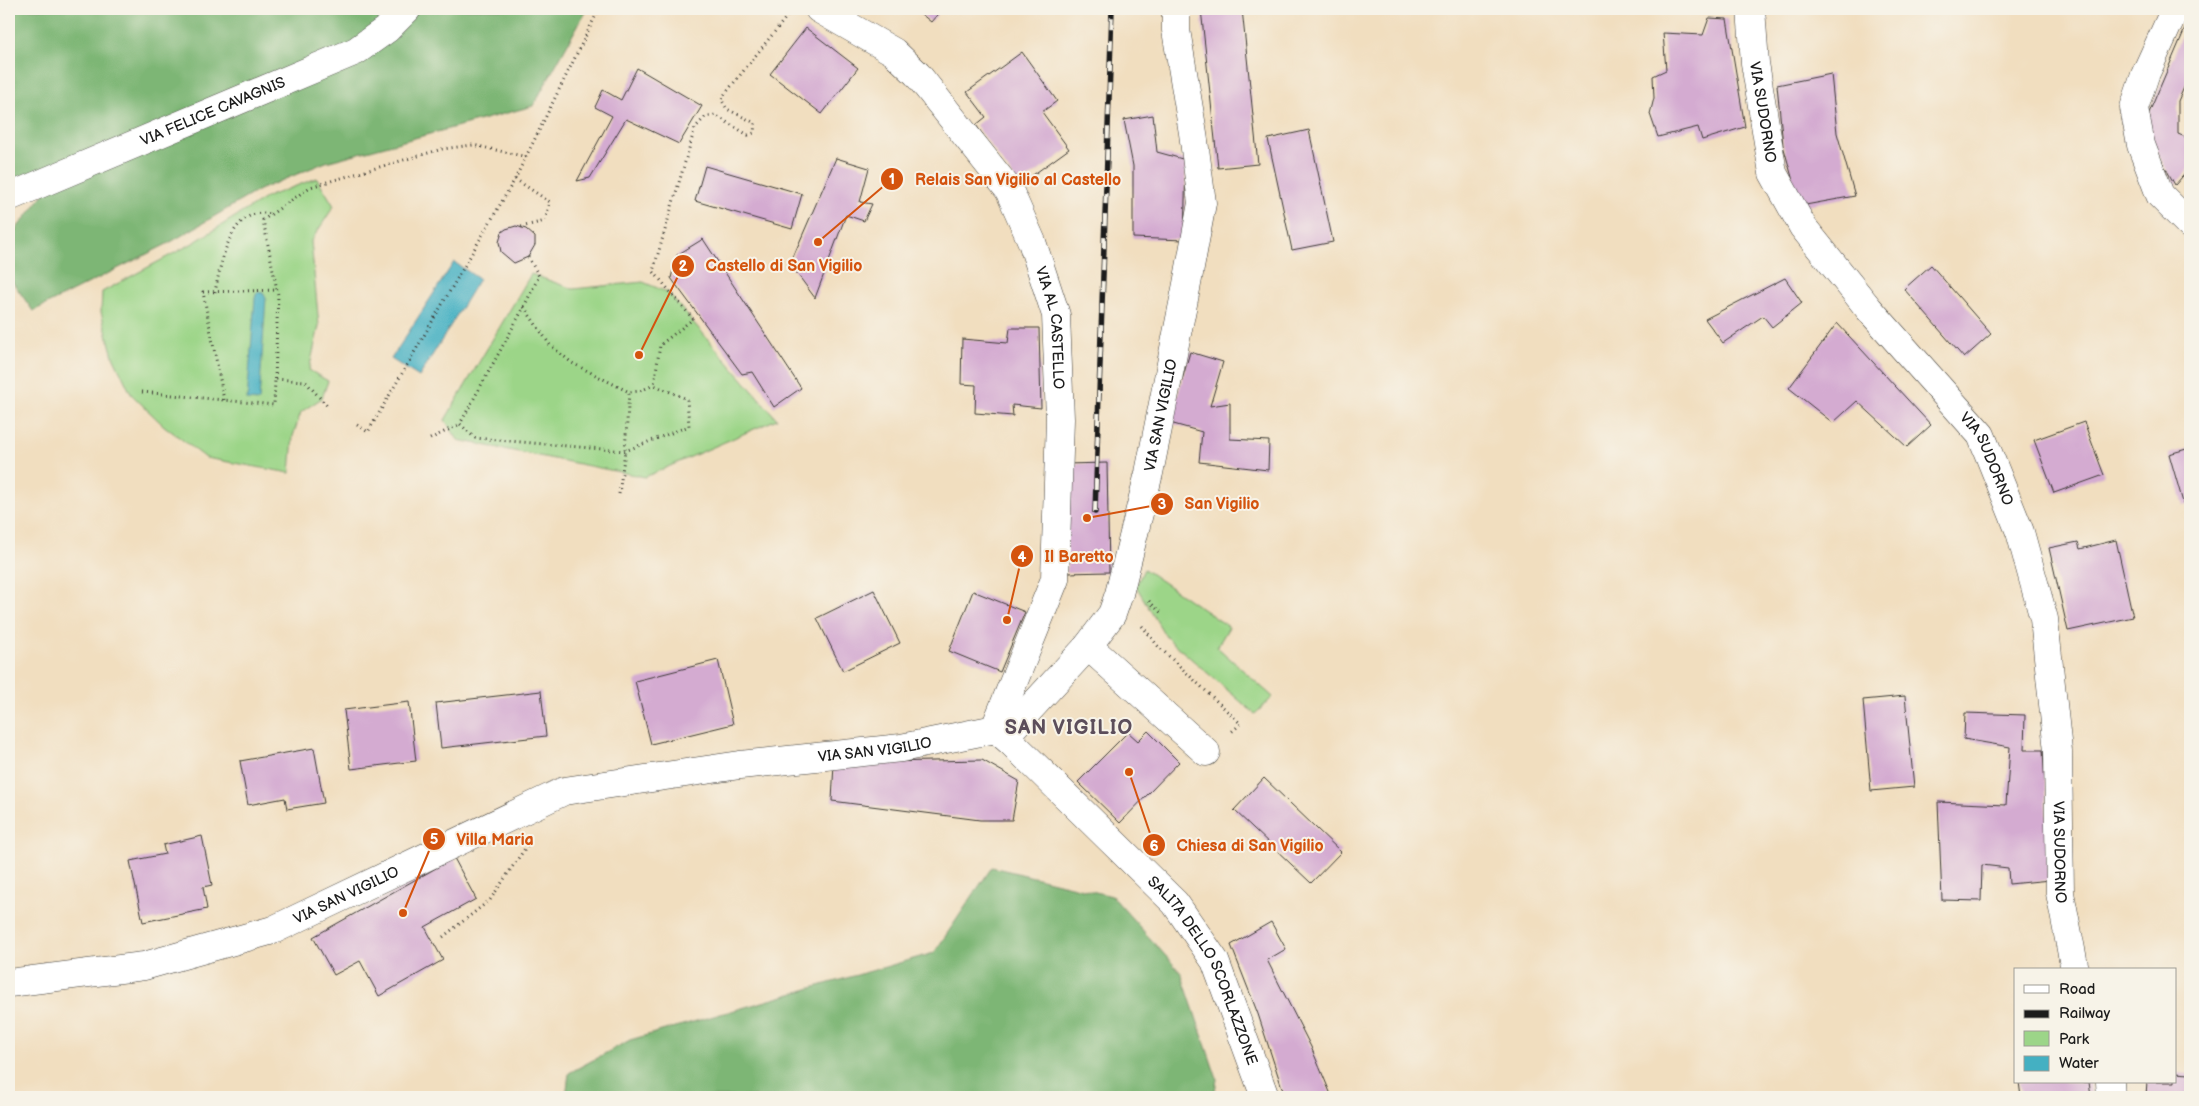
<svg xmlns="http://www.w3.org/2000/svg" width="2199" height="1106" viewBox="0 0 2199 1106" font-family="'Balsamiq Sans',sans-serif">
  <rect width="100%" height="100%" fill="#f7f3e8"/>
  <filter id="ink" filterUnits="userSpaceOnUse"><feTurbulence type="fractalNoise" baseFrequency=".02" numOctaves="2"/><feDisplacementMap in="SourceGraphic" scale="10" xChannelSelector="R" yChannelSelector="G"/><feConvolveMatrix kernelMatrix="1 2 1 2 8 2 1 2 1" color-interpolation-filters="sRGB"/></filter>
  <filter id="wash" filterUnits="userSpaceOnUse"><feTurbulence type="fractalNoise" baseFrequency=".0096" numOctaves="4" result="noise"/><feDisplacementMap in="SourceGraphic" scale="20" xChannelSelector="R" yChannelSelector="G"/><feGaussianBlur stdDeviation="1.12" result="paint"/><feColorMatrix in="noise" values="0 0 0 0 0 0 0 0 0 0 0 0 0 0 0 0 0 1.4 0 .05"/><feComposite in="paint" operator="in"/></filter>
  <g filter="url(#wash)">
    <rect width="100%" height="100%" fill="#f1debf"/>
    <path fill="#9cd588" stroke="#5c7852" d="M317 178 334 206 311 241 319 326 309 370 328 381 322 398 301 412 293 436 290 473 206 458 163 425 131 394 113 356 101 312 102 292 193 243 267 197Z
      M531 274 573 289 643 282 667 292 777 419 645 477 458 440 445 420Z
      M1144 569 1229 627 1217 647 1273 697 1255 714 1166 637 1136 586Z"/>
    <path fill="#7db674" stroke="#4c6948" d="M9 9H587L533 106 326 162 259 190 169 243 33 311 9 277V238L68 164 9 181Z
      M992 867 1112 896 1181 973 1217 1079 1214 1097H566L569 1073 630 1040 934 953Z"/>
    <path fill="#44b0c2" stroke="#30666f" d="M454 262 479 279 419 377 391 359Z
      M257 292 263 293 266 298 259 401 247 400 255 298Z"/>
    <g id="blocks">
      <path fill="#d4abd1" d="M915 9H942L931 22Z
        M1201 9H1242L1258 164 1218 168Z
        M2190 17V74L2178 101V134L2190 139V168L2175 185 2143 127Z
        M1709 18 1727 19 1745 127 1702 140 1698 127 1658 137 1650 114 1654 98 1653 76 1666 70 1663 33 1703 35Z
        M806 28 858 68 822 114 770 74Z
        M1022 52 1057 101 1042 112 1069 149 1019 185 976 125 986 117 967 92Z
        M637 68 702 106 679 144 626 119 590 178 577 181 612 116 595 107 603 90 621 100Z
        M1831 74 1837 133 1855 196 1800 206 1783 145 1777 85Z
        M1153 115 1157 152 1186 160 1184 240 1133 238V166L1124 120Z
        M1309 130 1333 242 1292 250 1268 139Z
        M836 158 869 168 860 202 872 204 864 221 846 215 815 298 790 264Z
        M705 166 802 194 792 229 695 201Z
        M516 226 526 229 535 237V245L528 257 514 263 501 252 499 242 502 232 506 229Z
        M703 239 801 388 774 407 752 372 742 374 671 278 677 255Z
        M1931 265 1991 334 1964 358 1904 289Z
        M1785 278 1802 303 1772 327 1763 316 1723 343 1705 319Z
        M1837 323 1931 425 1907 447 1857 401 1833 423 1789 388Z
        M1010 328H1039L1041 408 1012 405 1013 416 975 413 976 385 961 384 962 339 1008 343Z
        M1190 352 1223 362 1210 406 1230 403V439L1269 441 1268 470 1199 462 1202 432 1170 423Z
        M2084 422 2104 475 2054 493 2034 440Z
        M2190 448V504L2184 506 2169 454Z
        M1107 463 1109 572 1067 573 1065 464Z
        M2116 540 2133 617 2068 631 2049 548 2078 542 2080 549Z
        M874 590 900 643 843 671 817 618Z
        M973 591 1025 612 1000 672 949 651Z
        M718 660 733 724 651 744 635 681Z
        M541 691 546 736 441 748 436 703Z
        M1905 696 1914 787 1871 791 1863 700Z
        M409 702 416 761 351 769 344 710Z
        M1965 713 2025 715 2024 750H2043L2050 880 2009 884 2008 868 1982 865 1981 901 1942 900 1938 802 2006 805 2010 747 1964 739Z
        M1148 731 1179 762 1120 823 1078 782 1128 732 1138 741Z
        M314 748 324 803 287 809 285 798 248 805 240 761Z
        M982 760 1019 781 1012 820H980L832 801 834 763Z
        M1264 778 1341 852 1311 883 1234 810Z
        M202 836 212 885 203 887 207 909 143 922 130 861 165 854 163 845Z
        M454 858 476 899 425 927 443 960 379 996 360 961 334 975 313 937Z
        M1271 922 1286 949 1267 960 1311 1047 1332 1097H1285L1258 1014 1231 945Z
        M2175 1073 2190 1074V1097H2146L2147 1082H2175Z
        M2019 1082H2089L2091 1097H2021Z"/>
    </g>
  </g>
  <g filter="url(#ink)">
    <use href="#blocks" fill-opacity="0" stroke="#3c3934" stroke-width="1"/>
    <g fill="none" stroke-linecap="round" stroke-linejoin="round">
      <defs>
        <g id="minor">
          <path id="s1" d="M819 9 894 52 917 74 1009 190 1032 242 1056 315 1060 419 1055 579 995 728"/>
          <path id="s2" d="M1751 9 1755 63 1773 173 1803 227 1869 309 1981 435 2020 532 2044 619 2058 751 2060 893 2075 970"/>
          <path d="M2175 9 2145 75 2134 108 2141 145 2160 195 2190 225"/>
          <path id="s3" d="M9 197 356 51 387 29 407 9"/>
          <path d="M1088 646 1206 752"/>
          <path id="s4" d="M995 728 1011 742 1175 903 1215 961 1265 1097"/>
          <path id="s5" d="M9 983 144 966 273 930 564 791 740 765 901 748 1015 725 1088 646 1112 614 1119 594 1149 473 1187 284 1202 203 1193 133 1176 30V9"/>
          <path d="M2110 1082 2111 1097"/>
        </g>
      </defs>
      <use href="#minor" stroke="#3c3934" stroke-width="29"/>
      <path stroke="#3c3934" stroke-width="3" stroke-dasharray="1 4" stroke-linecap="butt" d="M515 179 550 202 545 221 521 227
        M528 257 539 276 524 307 460 424 475 438 625 451 689 426 687 399 654 385 660 345 693 319 653 271 695 128 705 117 715 115 748 135 754 133 755 123 727 109 721 99 788 15
        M215 292C221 263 230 205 271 214
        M524 307 550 345 572 363 629 392 640 391 654 385
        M275 379 278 295 263 220 310 187 442 149 473 145 527 157
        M142 392 274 405 275 379 305 381 329 408
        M224 400 203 292 278 290
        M357 425 368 432 515 179 599 9
        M430 439 460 424
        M619 494 625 451 629 392
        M1149 601 1161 613
        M1142 626 1158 646 1241 724 1230 733
        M443 937 490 900 528 844"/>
      <use href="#minor" stroke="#fff" stroke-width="28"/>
      <defs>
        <path id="rail" d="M1095 512 1112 9"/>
      </defs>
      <use href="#rail" stroke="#1c1c1c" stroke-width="5.5"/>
      <use href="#rail" stroke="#f7f3e8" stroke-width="4" stroke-dasharray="11" stroke-linecap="butt"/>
    </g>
  </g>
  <g text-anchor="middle" stroke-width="4" stroke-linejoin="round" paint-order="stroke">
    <g font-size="15" fill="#1c1c1c" stroke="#f7f3e8">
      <text dy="5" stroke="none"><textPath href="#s3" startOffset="221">VIA FELICE CAVAGNIS</textPath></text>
      <text dy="5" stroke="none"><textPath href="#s2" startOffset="104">VIA SUDORNO</textPath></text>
      <text dy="5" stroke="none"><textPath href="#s1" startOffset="412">VIA AL CASTELLO</textPath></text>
      <text dy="5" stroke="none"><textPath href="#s5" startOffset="1401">VIA SAN VIGILIO</textPath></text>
      <text dy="5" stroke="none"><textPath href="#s2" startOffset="525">VIA SUDORNO</textPath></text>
      <text dy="5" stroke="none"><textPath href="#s5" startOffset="906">VIA SAN VIGILIO</textPath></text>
      <text dy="5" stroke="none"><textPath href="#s2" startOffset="930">VIA SUDORNO</textPath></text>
      <text dy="5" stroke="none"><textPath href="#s5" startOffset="351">VIA SAN VIGILIO</textPath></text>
      <text dy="5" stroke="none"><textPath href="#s4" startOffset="324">SALITA DELLO SCORLAZZONE</textPath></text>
    </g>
    <g font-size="20" font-weight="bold" letter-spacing="1" fill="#5c4e5b" stroke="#f7f3e8">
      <text x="1069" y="734">SAN VIGILIO</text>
    </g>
  </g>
  <path fill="none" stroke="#d4530e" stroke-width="2" d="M818 242L892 179M639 355L683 266M1087 518L1162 504M1007 620L1022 556M403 913L434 839M1129 772L1154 845"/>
  <g fill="#d4530e" stroke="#f7f3e8" stroke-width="2">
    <circle cx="818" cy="242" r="5"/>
    <circle cx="639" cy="355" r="5"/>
    <circle cx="1087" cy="518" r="5"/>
    <circle cx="1007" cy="620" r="5"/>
    <circle cx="403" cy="913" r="5"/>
    <circle cx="1129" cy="772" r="5"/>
    <circle cx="892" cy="179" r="12"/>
    <circle cx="683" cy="266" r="12"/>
    <circle cx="1162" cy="504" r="12"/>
    <circle cx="1022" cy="556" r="12"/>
    <circle cx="434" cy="839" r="12"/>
    <circle cx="1154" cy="845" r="12"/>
  </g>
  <g font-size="15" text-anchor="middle" font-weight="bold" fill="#fff">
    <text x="892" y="184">1</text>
    <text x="683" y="271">2</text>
    <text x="1162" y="509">3</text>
    <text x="1022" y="562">4</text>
    <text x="434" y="844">5</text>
    <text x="1154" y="851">6</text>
  </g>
  <g font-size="16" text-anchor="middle" font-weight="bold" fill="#d4530e" stroke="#f7f3e8" stroke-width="4" stroke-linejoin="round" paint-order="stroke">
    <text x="1018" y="185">Relais San Vigilio al Castello</text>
    <text x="784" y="271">Castello di San Vigilio</text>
    <text x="1222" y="509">San Vigilio</text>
    <text x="1079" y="562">Il Baretto</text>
    <text x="495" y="845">Villa Maria</text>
    <text x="1250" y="851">Chiesa di San Vigilio</text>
  </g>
  <rect width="2199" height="1106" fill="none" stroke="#f7f3e8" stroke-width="30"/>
  <rect x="2014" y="968" width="162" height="115" fill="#f7f3e8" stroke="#9f9d96"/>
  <rect x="2024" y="985" width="25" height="8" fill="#ffffff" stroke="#9f9d96"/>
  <text x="2059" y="994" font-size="15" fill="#1c1c1c">Road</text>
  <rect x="2024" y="1010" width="25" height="8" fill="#1c1c1c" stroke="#9f9d96"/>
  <text x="2059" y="1018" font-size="15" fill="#1c1c1c">Railway</text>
  <rect x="2024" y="1031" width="25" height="15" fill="#9cd588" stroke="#9f9d96"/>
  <text x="2059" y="1044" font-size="15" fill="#1c1c1c">Park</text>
  <rect x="2024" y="1056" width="25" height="15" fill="#44b0c2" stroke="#9f9d96"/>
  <text x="2059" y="1068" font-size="15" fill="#1c1c1c">Water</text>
</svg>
